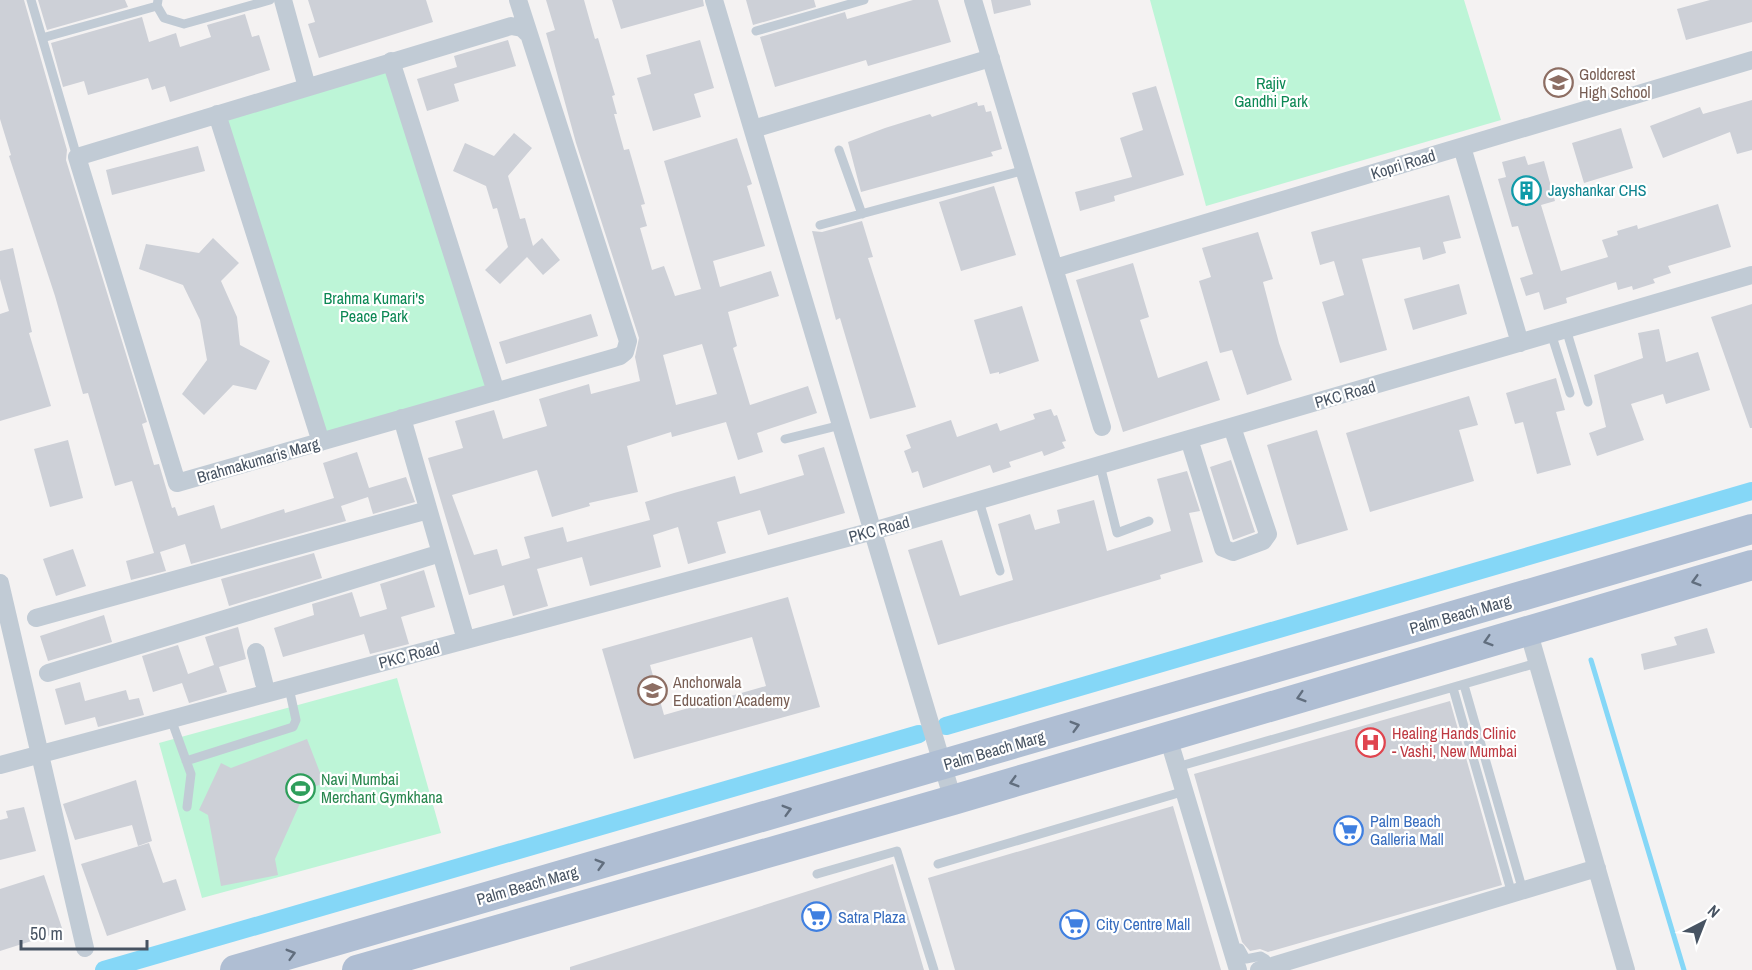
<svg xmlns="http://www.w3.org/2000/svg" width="1752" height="970" viewBox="0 0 1752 970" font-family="'Archivo Narrow',sans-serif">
  <rect width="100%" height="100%" fill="#f4f2f2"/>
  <path fill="#bdf5d7" d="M1150 0H1464L1501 120 1206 206Z
    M391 61 496 392 321 442 217 114Z
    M397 678 441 833 202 898 159 743Z"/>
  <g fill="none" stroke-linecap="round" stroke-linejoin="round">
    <path stroke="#85d7f7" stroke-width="5" d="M1591 660 1684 970"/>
    <path stroke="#85d7f7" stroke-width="18" d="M946 726 1752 491
      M104 970 919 734"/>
  </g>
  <path fill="#cdd0d7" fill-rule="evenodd" d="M0 0H24L67 150 66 160 147 422 142 424 154 465 159 464 172 508 175 507 178 516 214 505 221 529 284 509 285 513 334 498 323 463 357 452 369 488 406 477 415 502 373 514 368 497 341 506 346 521 191 564 185 544 160 552 166 571 131 580 126 561 154 553 132 481 115 486 88 393 83 394 55 296 9 156 11 155 0 119Z
    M38 0H125L128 7 47 30Z
    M308 0H426L433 22 319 58 308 24 315 22Z
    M546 0H584L595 39 598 38 615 95 612 96 617 114H614L624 150 629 149 645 204 641 205 647 226 640 228 652 270 664 266 675 296 701 289 664 161 737 138 752 184 747 186 765 246 713 261 720 287 771 271 779 296 728 312 737 346 733 348 750 405 808 386 817 413 757 433 763 452 738 460 726 422 672 437 671 432 627 446 638 492 589 503 590 506 552 517 537 470 452 495 474 555 497 549 502 566 530 558 524 537 563 527 567 542 650 520 645 502 674 493 735 476 740 494 804 475 798 455 824 447 845 513 768 535 760 510 717 522 726 553 688 564 678 527 653 535 661 567 590 586 582 557 537 569 548 606 513 616 504 585 469 595 428 458 463 448 455 421 494 410 503 439 547 426 539 399 589 384 591 394 640 381 635 357 639 338 576 143 546 33 555 30ZM702 344 717 394 676 405 663 355Z
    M612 0H703L704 6 621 29Z
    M746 0H814L816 7 753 25Z
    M913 0H938L951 42 868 66 866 60 775 87 760 37 845 12 847 19Z
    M991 0H1030L1031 5 994 14Z
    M1710 0H1752V22L1686 40 1677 9Z
    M245 14 252 37 259 35 270 70 170 102 165 86 152 90 148 78 88 95 84 81 63 87 51 43 142 17 149 42 176 33 180 47 211 37 207 25Z
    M508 40 516 66 454 84 459 101 427 111 417 79 457 67 454 56Z
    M700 40 714 88 694 94 701 117 653 131 637 78 651 74 646 55Z
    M1156 86 1184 175 1114 196 1115 201 1080 211 1075 192 1132 177 1120 138 1143 130 1132 93Z
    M1752 100V150L1737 154 1730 132 1663 158 1650 126 1700 107 1703 114Z
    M977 102 978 106 984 105 986 112 991 111 1002 149 991 152 993 156 861 192 848 142 885 128 930 114 932 117Z
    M1621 128 1633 168 1584 183 1572 143Z
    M514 133 532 148 508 176 520 219 525 218 533 246 542 238 560 260 543 275 527 257 500 284 485 270 508 247 497 208 493 209 486 186 453 171 465 143 494 156Z
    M198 146 205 171 112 195 106 170Z
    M1525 156 1528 165 1544 161 1555 201 1541 205 1561 271 1608 257 1602 240 1618 235 1617 231 1637 225 1638 229 1718 204 1731 247 1668 266 1671 273 1653 279 1655 283 1633 290 1632 286 1618 290 1616 282 1566 298 1567 303 1544 310 1539 292 1526 296 1520 278 1533 274 1518 226 1512 227 1498 179 1506 177 1502 162Z
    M994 186 1016 255 961 271 939 202Z
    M1449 195 1461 238 1443 242 1446 253 1423 260 1420 247 1362 259 1387 350 1340 363 1322 302 1344 295 1334 261 1320 265 1311 232Z
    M862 221 873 257 868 258 916 407 870 419 840 318 836 320 812 231 822 232Z
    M1258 232 1273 279 1263 282 1279 343 1292 380 1247 395 1232 350 1220 353 1199 281 1211 277 1202 248Z
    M213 238 239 263 221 281 237 317 240 345 270 361 256 390 233 385 204 415 182 394 207 360 200 320 183 285 139 269 146 244 199 253Z
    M13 248 32 332 29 333 51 406 0 421V314L9 311 0 279V251Z
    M1133 263 1149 317 1140 320 1158 378 1207 361 1220 400 1123 432 1076 280Z
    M1459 284 1467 314 1413 330 1404 299Z
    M1752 304V428H1750L1711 317Z
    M1022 306 1039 361 999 374V372L990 374 974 320Z
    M591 314 598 336 506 364 499 342Z
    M1659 329 1666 362 1698 352 1710 390 1666 404 1663 394 1631 404 1644 440 1597 456 1589 433 1606 427 1594 375 1643 358 1638 333Z
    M1556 378 1565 410 1556 412 1571 465 1537 474 1523 422 1515 424 1506 393Z
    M1469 396 1478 425 1459 430 1474 481 1370 512 1346 433Z
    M1051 409 1054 416 1057 415 1066 441 1062 442 1065 448 1044 456 1042 451 1009 462 1011 467 993 473 990 465 923 488 918 471 912 473 904 451 911 448 906 435 951 420 957 437 997 423 1000 431 1035 419 1033 414Z
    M1317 430 1348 530 1297 545 1267 445Z
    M68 440 83 498 50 507 34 449Z
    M1231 460 1255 532 1233 540 1210 467Z
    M1187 471 1200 511 1189 513 1203 562 1160 575 1161 579 938 645 908 550 942 540 960 596 1013 580 998 524 1030 514 1035 530 1060 523 1057 510 1094 500 1107 551 1171 531 1157 479Z
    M73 549 86 586 56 596 43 559Z
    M314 553 322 578 229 606 221 579Z
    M424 570 435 607 401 617 409 644 370 654 364 634 283 657 274 628 314 615 312 604 352 592 360 617 387 609 380 584Z
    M788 597 820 707 634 759 602 649ZM752 637 766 686 664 715 650 665Z
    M104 615 112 642 48 661 40 636Z
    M238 627 246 659 219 667 227 692 189 703 182 683 153 692 142 656 178 645 188 674 214 665 205 637Z
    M1707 628 1715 653 1644 670 1641 654 1677 645 1674 637Z
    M80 682 85 701 126 690 129 700 139 698 144 715 98 727 95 717 65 725 55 689Z
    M1450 701 1502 885 1268 952 1260 949 1250 951 1242 942 1194 774Z
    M307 739 324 783 306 790 275 859 278 875 221 886 208 815 199 810 221 763 231 768Z
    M136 780 152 841 138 846 132 825 75 840 63 804Z
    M1173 806 1221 970H955L928 878Z
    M24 807 36 851 0 860V820L8 818 6 811Z
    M149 843 163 883 176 879 186 910 107 936 81 864Z
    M893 864 924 970H570V967Z
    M44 875 63 931 0 951V889Z"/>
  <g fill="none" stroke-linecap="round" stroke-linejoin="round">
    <path stroke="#c1cbd5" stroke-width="9" d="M31 0 77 157
      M158 0 157 6 164 18 184 24 270 0
      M756 31 864 0
      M42 38 157 6
      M839 150 862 214
      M820 225 1025 170
      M1566 329 1588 402
      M1551 333 1570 393
      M785 439 841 425
      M1100 465 1117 533 1149 521
      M979 501 1000 571
      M1464 685 1523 891
      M1453 688 1512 894
      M171 719 191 774 187 807
      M186 761 293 727 296 720 289 688
      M1177 767 1537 663
      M938 864 1185 791
      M817 874 897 851 934 970
      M1240 948 1246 959 1261 956 1266 959"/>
    <path stroke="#c1cbd5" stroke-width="18" d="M283 0 307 87
      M518 0 628 341 625 352 620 356 177 483 77 157 511 26 522 28 527 33
      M714 0 953 800
      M973 0 1102 427
      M391 61 496 392
      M217 114 321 442
      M753 129 991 58
      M1462 147 1520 343
      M1055 268 1752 60
      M402 418 466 640
      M1189 439 1223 548 1233 552 1263 541 1268 534 1232 427
      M0 583 85 948
      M36 618 428 510
      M1528 630 1626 970
      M256 652 264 683
      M48 673 441 553
      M1168 737 1238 970
      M0 765 873 531 1752 275
      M1259 970 1597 868"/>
    <path stroke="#afbed3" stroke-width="30" d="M235 970 1752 529
      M357 970 953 800 1752 565"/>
  </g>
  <defs><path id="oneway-chevron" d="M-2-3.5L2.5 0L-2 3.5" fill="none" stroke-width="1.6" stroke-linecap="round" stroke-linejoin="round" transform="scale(1.5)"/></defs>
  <g stroke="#616e7e">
    <use href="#oneway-chevron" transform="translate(1696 581) rotate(164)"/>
    <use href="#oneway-chevron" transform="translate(1488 641) rotate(163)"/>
    <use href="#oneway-chevron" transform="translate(1301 697) rotate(163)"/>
    <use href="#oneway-chevron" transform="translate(1075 726) rotate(-16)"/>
    <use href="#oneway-chevron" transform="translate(1014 782) rotate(164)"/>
    <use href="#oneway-chevron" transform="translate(787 810) rotate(-16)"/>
    <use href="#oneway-chevron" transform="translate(600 864) rotate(-16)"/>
    <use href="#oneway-chevron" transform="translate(291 954) rotate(-16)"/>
  </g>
  <defs>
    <symbol id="school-ring" viewBox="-11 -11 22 22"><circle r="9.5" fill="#fff" stroke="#8d6e63" stroke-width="1.5"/><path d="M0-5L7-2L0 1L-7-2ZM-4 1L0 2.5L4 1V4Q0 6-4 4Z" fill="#8d6e63"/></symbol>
    <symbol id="building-ring" viewBox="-11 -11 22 22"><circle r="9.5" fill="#fff" stroke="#0f9aa8" stroke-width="1.5"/><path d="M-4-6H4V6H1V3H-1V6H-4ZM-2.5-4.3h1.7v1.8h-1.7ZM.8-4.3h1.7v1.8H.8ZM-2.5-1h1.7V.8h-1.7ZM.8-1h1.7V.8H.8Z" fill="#0f9aa8"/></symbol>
    <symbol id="hospital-ring" viewBox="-11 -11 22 22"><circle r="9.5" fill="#fff" stroke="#e0444e" stroke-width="1.5"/><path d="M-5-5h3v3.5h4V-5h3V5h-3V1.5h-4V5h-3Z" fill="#e0444e"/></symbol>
    <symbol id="stadium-ring" viewBox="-11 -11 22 22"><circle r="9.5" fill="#fff" stroke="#2e9e5b" stroke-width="1.5"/><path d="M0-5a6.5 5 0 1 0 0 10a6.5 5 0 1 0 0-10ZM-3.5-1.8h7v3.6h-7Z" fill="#2e9e5b"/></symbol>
    <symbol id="supermarket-ring" viewBox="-11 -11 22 22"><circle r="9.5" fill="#fff" stroke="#3f7fe0" stroke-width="1.5"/><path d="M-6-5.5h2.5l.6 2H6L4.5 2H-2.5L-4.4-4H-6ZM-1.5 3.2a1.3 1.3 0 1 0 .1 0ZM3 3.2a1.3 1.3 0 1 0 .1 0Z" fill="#3f7fe0"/></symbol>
  </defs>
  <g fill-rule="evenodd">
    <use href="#school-ring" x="1542" y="66" width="33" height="33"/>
    <use href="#building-ring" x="1510" y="174" width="33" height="33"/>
    <use href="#school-ring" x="636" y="674" width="33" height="33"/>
    <use href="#hospital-ring" x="1354" y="726" width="33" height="33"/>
    <use href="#stadium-ring" x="284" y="772" width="33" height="33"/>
    <use href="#supermarket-ring" x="1332" y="814" width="33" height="33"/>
    <use href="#supermarket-ring" x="800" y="900" width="33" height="33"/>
    <use href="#supermarket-ring" x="1058" y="908" width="33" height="33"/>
  </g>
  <g text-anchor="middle" stroke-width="4.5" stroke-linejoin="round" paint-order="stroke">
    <g font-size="16" fill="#785e54" stroke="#fff" text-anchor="start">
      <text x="1579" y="80">Goldcrest<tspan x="1579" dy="18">High School</tspan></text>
      <text x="673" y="688">Anchorwala<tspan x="673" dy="18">Education Academy</tspan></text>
    </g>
    <g font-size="16" fill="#0c8854" stroke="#fff">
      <text x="1271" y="89">Rajiv<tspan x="1271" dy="18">Gandhi Park</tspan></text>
      <text x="374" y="304">Brahma Kumari's<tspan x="374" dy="18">Peace Park</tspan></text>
    </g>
    <g font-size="16" fill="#475362" stroke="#fff">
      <text transform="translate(1403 164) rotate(-17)" y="6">Kopri Road</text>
      <text transform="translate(1345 394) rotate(-16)" y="6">PKC Road</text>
      <text transform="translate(258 460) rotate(-16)" y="6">Brahmakumaris Marg</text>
      <text transform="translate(879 529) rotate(-15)" y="6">PKC Road</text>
      <text transform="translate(1460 614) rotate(-16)" y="6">Palm Beach Marg</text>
      <text transform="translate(409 655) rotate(-15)" y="6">PKC Road</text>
      <text transform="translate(994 750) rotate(-16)" y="6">Palm Beach Marg</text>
      <text transform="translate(527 885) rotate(-16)" y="6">Palm Beach Marg</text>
    </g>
    <g font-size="16" fill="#0d838f" stroke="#fff" text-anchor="start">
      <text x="1548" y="196">Jayshankar CHS</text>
    </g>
    <g font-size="16" fill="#be3a42" stroke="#fff" text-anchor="start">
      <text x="1392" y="739">Healing Hands Clinic<tspan x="1392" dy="18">- Vashi, New Mumbai</tspan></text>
    </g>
    <g font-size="16" fill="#27864d" stroke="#fff" text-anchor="start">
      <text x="321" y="785">Navi Mumbai<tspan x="321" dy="18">Merchant Gymkhana</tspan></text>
    </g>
    <g font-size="16" fill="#366cbe" stroke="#fff" text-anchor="start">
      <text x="1370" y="827">Palm Beach<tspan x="1370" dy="18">Galleria Mall</tspan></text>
      <text x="838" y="923">Satra Plaza</text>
      <text x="1096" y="930">City Centre Mall</text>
    </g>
  </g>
  <g transform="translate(1704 922) rotate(42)" stroke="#ffffff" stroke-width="4.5" paint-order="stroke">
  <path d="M0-4.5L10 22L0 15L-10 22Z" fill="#475362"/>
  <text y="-9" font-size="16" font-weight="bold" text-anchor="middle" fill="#475362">N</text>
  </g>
  <path d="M21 940v9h126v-9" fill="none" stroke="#475362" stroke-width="3"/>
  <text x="30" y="940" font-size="18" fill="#475362" stroke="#ffffff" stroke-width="4.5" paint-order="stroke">50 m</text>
</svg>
